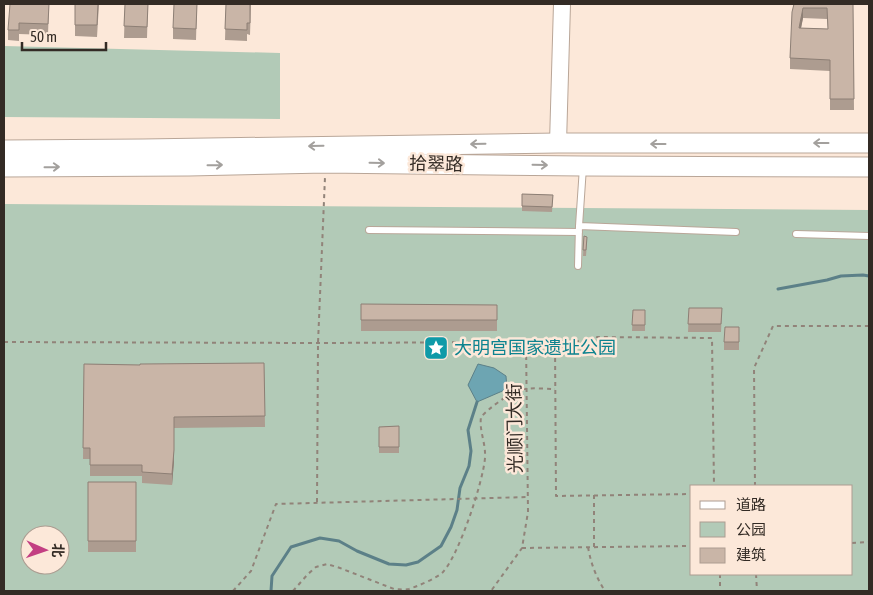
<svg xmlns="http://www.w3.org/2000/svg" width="873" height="595" viewBox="0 0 873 595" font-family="'Asap Condensed','Noto Sans SC',sans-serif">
  <rect width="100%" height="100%" fill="#fce8d9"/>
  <path fill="#b2cab7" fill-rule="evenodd" d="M4 46 280 53V119L4 117Z
    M4 204 869 210V591H4ZM692 486H852V574H692ZM30 535H60V565H30Z"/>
  <path fill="#6da5b2" stroke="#5c8088" d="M478 364 494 368 506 376 507 389 477 402 468 385Z"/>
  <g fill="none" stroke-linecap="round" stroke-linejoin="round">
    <path stroke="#5c8088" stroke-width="3" d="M778 289 827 280 841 276 863 275 869 276
      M271 591 272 576 291 547 320 538 339 541 357 551 389 564 406 565 418 562 441 546 451 527 457 510 460 488 469 466 471 451 468 430 477 402"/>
    <defs>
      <path id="service" d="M579 226 736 232
        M369 230 579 232
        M796 234 869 236
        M578 266 579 226 583 167"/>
      <path id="tertiary" d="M558 143 562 4"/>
      <path id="secondary" d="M4 150 143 149 558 143H869
        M4 167 189 166 325 163 583 166 869 167"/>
    </defs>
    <use href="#service" stroke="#b9a698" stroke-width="8"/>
    <use href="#tertiary" stroke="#b9a698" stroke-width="18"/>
    <use href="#secondary" stroke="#b9a698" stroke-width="21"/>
    <path stroke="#918379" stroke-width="2" stroke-dasharray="4 4" stroke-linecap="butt" d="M4 342 318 343 526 342 528 512 522 548 491 591
      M527 342 596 341 597 337 712 338 714 486
      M555 342 556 496 692 494
      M755 486 754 368 773 326H869
      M594 495V547
      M317 502 318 343 325 177
      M852 543 869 542
      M588 547C591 564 596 577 605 591
      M522 548 692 546
      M720 574V591
      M756 574 757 591
      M233 591 251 571 276 504 528 497
      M293 591 308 574 316 567 327 564 340 568 394 589C399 589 404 590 409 589 418 586 437 578 443 572 459 555 483 482 485 458 486 443 479 431 481 417 488 409 509 393 520 390 530 387 544 389 555 389"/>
    <use href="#service" stroke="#fff" stroke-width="6"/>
    <use href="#tertiary" stroke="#fff" stroke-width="16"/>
    <use href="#secondary" stroke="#fff" stroke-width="19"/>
  </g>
  <path fill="#ad9c90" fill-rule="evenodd" d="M49 4 48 35 19 34V41L8 40V30Z
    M99 4 97 37 75 36V25Z
    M125 4H148L147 38H124Z
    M197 4 196 40 173 39V28Z
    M226 4H251L250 35 247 34V41L225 40Z
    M794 4H853L854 110H830V71L790 69V58ZM803 18 827 19 828 29 801 28Z
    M522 194 553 195 552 212 522 211Z
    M584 236 587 242 586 256H583Z
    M361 304 497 305V331H361Z
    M689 308H722L721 332H688Z
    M633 310H645V331H632Z
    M739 327V350H724V342Z
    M264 363 265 427 174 428V461L172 485 142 483V476H90V459H83L84 364 140 365Z
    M399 426V453H379V427Z
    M88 482H136V552H88Z"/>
  <path fill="#8d7f75" d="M803 8V18L799 38V28Z
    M174 450V461L172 485V474Z"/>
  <path fill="#c9b5a7" stroke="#8d7f75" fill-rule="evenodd" d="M10 4H49L48 24 19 23V30H8Z
    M75 4H98L97 25H75Z
    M125 4H148L147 27 124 26Z
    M174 4H197L196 29 173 28Z
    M226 4H250V23H247V30L225 29Z
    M794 4H853L854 99H830V60L790 58 792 12ZM803 8H827L828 29 799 28Z
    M522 194 553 195 552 207 522 206Z
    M584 236 587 237 586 250H583Z
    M361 304 497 305V320H361Z
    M689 308H722L721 324H688Z
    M633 310H645V325H632Z
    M725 327H739V342H724Z
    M264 363 265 416 174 417V450L172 474 142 472V465H90V448H83L84 364 140 365V364Z
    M399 426V447H379V427Z
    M88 482H136V541H88Z"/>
  <defs><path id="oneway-shaft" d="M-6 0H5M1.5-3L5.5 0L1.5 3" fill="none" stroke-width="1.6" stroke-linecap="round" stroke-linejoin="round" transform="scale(1.25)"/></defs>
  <g stroke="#a3a09d">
    <use href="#oneway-shaft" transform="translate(821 143) rotate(180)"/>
    <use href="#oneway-shaft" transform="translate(478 144) rotate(179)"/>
    <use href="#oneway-shaft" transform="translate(658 144) rotate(-180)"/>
    <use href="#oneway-shaft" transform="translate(316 146) rotate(179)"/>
    <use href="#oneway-shaft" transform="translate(377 163) rotate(1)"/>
    <use href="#oneway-shaft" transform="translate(215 165) rotate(-1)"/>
    <use href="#oneway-shaft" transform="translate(540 165) rotate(1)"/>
    <use href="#oneway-shaft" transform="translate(52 167) rotate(-1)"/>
  </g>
  <defs>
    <symbol id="sight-square" viewBox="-11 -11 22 22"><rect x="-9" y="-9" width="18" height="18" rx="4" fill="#0f9aa8" stroke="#fce8d9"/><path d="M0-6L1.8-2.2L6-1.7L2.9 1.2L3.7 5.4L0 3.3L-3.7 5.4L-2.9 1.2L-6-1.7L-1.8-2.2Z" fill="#fff"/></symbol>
  </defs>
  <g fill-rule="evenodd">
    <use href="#sight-square" x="422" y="334" width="28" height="28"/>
  </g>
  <g text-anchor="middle" stroke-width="5" stroke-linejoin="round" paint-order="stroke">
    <g font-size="18" fill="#332b25" stroke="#fce8d9">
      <text transform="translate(436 164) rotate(1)" y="6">拾翠路</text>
      <text transform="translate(515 428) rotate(-91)" y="6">光顺门大街</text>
    </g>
    <g font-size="18" fill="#0d838f" stroke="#fce8d9" text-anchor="start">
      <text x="454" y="354">大明宫国家遗址公园</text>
    </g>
  </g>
  <rect width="873" height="595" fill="none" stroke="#332b25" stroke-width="10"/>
  <rect x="690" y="485" width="162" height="90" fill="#fce8d9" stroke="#ac9c91"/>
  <rect x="700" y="501" width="25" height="8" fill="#ffffff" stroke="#ac9c91"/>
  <text x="736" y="510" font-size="15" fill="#332b25">道路</text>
  <rect x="700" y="522" width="25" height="15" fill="#b2cab7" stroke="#ac9c91"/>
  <text x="736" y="535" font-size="15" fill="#332b25">公园</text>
  <rect x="700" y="548" width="25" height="15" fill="#c9b5a7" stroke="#ac9c91"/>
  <text x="736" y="560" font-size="15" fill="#332b25">建筑</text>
  <g transform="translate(45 550) rotate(92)"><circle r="24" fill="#fce8d9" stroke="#ac9c91"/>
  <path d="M0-4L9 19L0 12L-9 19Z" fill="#c33f82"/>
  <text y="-8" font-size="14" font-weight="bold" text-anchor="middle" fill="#332b25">北</text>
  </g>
  <path d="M22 42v8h84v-8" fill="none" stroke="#332b25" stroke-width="2.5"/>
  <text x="30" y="42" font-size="15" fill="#332b25" stroke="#fce8d9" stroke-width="4" paint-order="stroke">50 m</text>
</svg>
